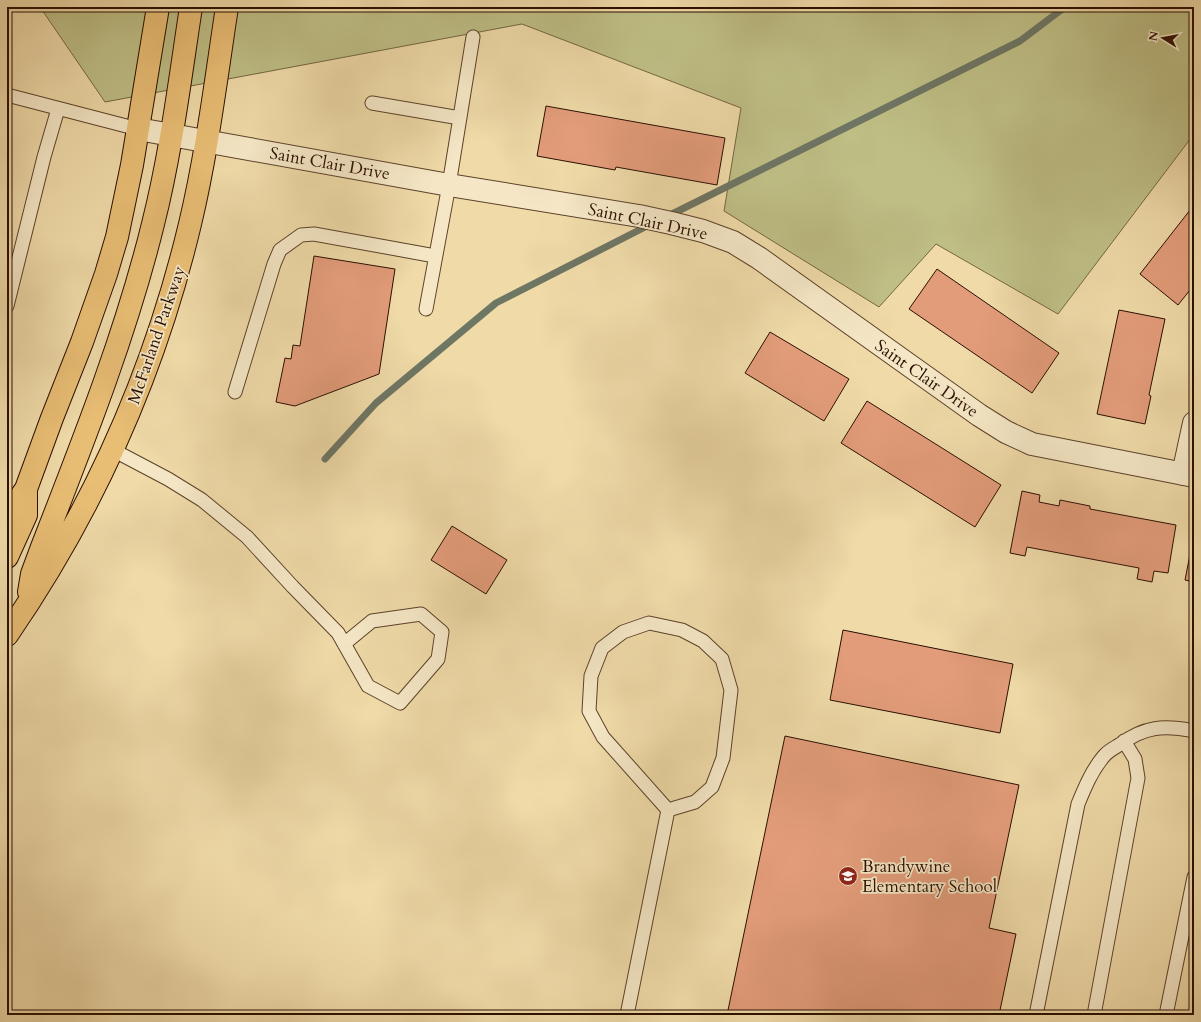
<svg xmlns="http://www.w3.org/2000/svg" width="1201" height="1022" viewBox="0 0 1201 1022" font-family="Cardo,serif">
  <rect width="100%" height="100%" fill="#efdaa8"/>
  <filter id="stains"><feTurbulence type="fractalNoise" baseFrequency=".005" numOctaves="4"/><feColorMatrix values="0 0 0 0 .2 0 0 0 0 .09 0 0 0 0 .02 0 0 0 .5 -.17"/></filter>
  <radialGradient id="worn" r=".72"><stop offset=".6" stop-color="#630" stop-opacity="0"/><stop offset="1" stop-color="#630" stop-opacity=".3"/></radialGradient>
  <path fill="#bebe85" stroke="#746642" d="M40 7H1194V134L1058 314 936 244 879 307 724 211 741 108 522 24 105 102Z"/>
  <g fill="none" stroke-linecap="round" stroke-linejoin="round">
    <path stroke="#6e7664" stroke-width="7" d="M666 217 1020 41 1065 7
      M325 459 376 403 496 303 651 224"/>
  </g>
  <path fill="#e39c7a" stroke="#2b0f00" d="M546 106 725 138 717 185 616 167 615 170 537 156Z
    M1194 205V285L1178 305 1140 274Z
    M314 256 395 269 379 374 295 406 276 402 285 358 291 359 293 345 300 346Z
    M937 269 1059 353 1032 393 909 309Z
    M1119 310 1165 319 1149 395 1151 396 1145 424 1097 414Z
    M770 332 849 379 824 421 745 373Z
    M867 401 1001 485 975 527 841 443Z
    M1022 491 1040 495 1039 502 1059 506 1060 500 1090 506V509L1176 525 1168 573 1154 571 1152 582 1137 579 1139 568 1027 547 1025 556 1010 553Z
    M452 526 507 560 486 594 431 560Z
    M1194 534V582L1185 580Z
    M843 630 1013 664 1000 733 830 700Z
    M785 736 1019 785 989 928 1016 934 999 1015H727Z"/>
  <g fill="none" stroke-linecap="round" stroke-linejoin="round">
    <defs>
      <path id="lane" d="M7 95 138 129
        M372 103 460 118
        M7 306 44 157 58 109
        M426 309 449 185 473 37
        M235 392 274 264 280 250 301 235 314 234 435 256
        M113 450 168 479 202 500 247 537 293 587 338 633 368 686 400 703 438 659 442 632 421 614 372 621 344 644
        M649 623 682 630 703 641 722 659 731 690 723 758 712 787 695 802 668 810 603 737 589 711 591 676 602 648 623 632Z
        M627 1015 668 810
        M1036 1015 1078 804C1085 787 1092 770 1104 756 1108 751 1114 748 1119 745 1145 726 1164 725 1194 731
        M1094 1015 1138 778 1135 759 1124 741
        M1166 1015 1194 877"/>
      <path id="street" d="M138 129 449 185 639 216 671 223 703 231 733 242 759 258 979 415 1006 432 1032 444 1194 476
        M1183 474 1194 423"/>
      <path id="primary" d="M7 516 26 489 52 418 82 342 106 274 117 237 132 165 158 7
        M7 557 26 515V489
        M29 592 32 574 42 547C83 442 126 334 153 224 171 153 180 79 191 7
        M7 635C93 510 155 371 190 224 207 153 216 79 227 7"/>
    </defs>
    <use href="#lane" stroke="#5c422a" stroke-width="15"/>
    <use href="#street" stroke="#5c422a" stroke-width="24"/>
    <use href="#primary" stroke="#2b0f00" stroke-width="24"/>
    <use href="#lane" stroke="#f5e7c6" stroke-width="13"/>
    <use href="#street" stroke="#f5e7c6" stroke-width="22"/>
    <use href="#primary" stroke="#e8bd74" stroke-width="22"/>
  </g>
  <defs>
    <symbol id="school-disc" viewBox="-11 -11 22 22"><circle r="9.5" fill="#8f2418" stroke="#f5e7c6"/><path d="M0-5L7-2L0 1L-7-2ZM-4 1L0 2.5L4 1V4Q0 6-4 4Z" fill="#fff"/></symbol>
  </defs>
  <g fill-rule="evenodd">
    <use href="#school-disc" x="837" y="865" width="22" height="22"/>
  </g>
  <g text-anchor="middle" stroke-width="3.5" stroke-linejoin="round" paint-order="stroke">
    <g font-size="17" fill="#2b0f00" stroke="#f5e7c6">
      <text transform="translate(330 163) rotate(10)" y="6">Saint Clair Drive</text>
      <text transform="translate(648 221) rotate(12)" y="6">Saint Clair Drive</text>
      <text transform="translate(156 335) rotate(-71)" y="6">McFarland Parkway</text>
      <text transform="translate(927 378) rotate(35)" y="6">Saint Clair Drive</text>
    </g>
    <g font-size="17" fill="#2b0f00" stroke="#f5e7c6" text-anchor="start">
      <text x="862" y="872">Brandywine<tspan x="862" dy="20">Elementary School</tspan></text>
    </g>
  </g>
  <rect width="1201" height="1022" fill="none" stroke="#efdaa8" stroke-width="24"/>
  <rect x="8" y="8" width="1185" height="1006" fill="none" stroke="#2b0f00" stroke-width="2"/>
  <rect x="12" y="12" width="1177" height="998" fill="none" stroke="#2b0f00"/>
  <g transform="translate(1163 38) rotate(281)" stroke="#f5e7c6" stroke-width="3" paint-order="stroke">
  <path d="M0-3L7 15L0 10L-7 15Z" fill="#2b0f00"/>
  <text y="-6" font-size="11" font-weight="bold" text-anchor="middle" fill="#2b0f00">N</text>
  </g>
  <rect width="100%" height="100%" filter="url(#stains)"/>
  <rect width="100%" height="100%" fill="url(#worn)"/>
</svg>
